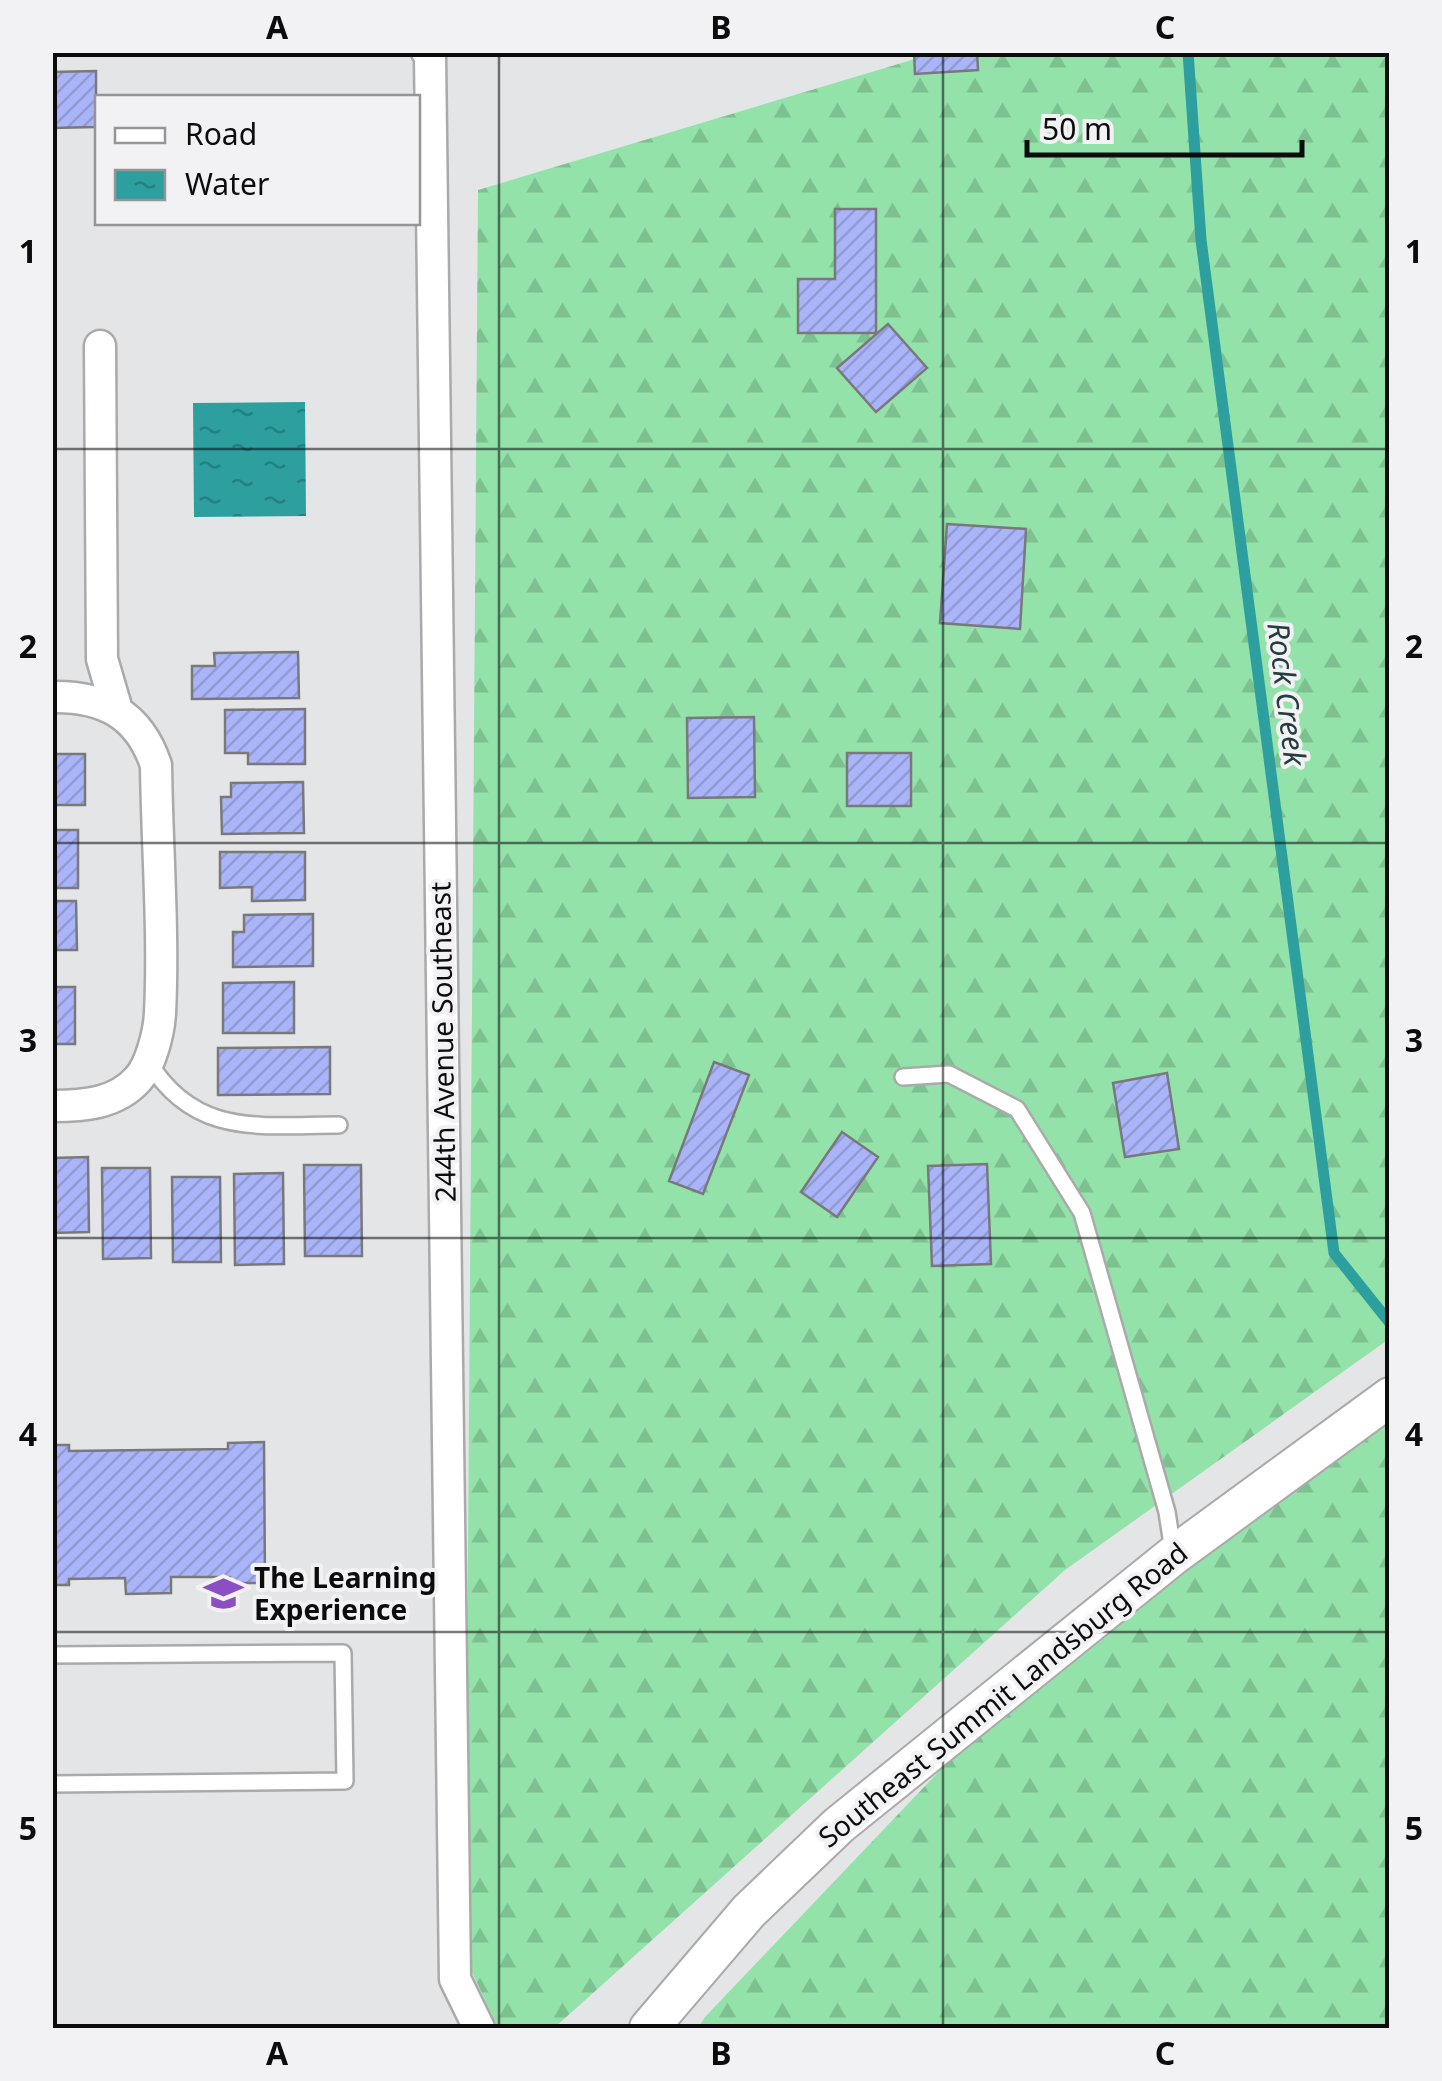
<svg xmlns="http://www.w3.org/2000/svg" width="1442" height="2081" viewBox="0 0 1442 2081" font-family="'Noto Sans',sans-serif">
  <defs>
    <pattern id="forest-firs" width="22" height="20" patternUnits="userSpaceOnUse" patternTransform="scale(2.5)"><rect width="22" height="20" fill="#93e2aa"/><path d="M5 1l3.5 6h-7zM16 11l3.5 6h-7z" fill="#7ec191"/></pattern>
    <pattern id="water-ripples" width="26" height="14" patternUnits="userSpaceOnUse" patternTransform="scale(2.5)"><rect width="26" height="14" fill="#2d9f9f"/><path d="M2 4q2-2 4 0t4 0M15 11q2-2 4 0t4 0" fill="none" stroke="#258080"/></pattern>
    <pattern id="building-hatch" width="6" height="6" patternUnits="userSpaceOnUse" patternTransform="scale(2.5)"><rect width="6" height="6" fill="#aab4f8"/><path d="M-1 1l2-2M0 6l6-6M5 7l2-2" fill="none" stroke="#919ad3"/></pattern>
  </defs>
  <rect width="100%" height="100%" fill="#e4e5e6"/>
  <path fill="url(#forest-firs)" d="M935 53H1389V1339L1065 1570 554 2028H498L465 1957 478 190Z
    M1389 1419V2028H698L705 2017 1006 1701Z"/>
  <path fill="url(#water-ripples)" d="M305 402 306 516 194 517 193 403Z"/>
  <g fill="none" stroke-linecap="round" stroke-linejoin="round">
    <path stroke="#2d9f9f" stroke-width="11" d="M1188 52 1201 240 1334 1253 1390 1323"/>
  </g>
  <path fill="url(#building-hatch)" stroke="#79797b" stroke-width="2.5" d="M914 52H977L978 70 915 74Z
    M96 71V127L52 128V72Z
    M835 209H876V333H798V279H835Z
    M888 324 927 368 876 412 837 368Z
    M947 524 1026 529 1020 629 940 623Z
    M298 652 299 698 192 699V666H215L214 653Z
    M305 709V764H248V753H225V710Z
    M754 717 755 797 688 798 687 718Z
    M847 753H911V806H847Z
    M52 754H85V805H52Z
    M303 782 304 833 222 834 221 797H231V783Z
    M52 830H78V888H52Z
    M220 852H305V900L252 901V887L220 888Z
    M52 901H76L77 950H52Z
    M313 914V966L233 967V932H244V915Z
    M294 982V1033H223V983Z
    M52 987H75V1044H52Z
    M330 1047V1094L218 1095V1048Z
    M714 1062 749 1075 703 1194 669 1181Z
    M1167 1073 1179 1149 1125 1157 1113 1083Z
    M842 1132 878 1157 837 1217 801 1192Z
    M88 1157 89 1232 52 1233V1158Z
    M987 1164 991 1264 932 1266 928 1166Z
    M304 1165H361L362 1256H305Z
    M102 1168H150L151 1258 103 1259Z
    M283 1173 284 1264 235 1265 234 1174Z
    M172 1177H220L221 1262H173Z
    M264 1442 265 1583H230V1577H171V1593L126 1594 125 1578 69 1579V1585H52V1445H69V1451L228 1449V1443Z"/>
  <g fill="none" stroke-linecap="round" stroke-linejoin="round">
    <defs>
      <path id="service" d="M148 1061C195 1138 260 1125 339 1125
        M903 1077 949 1074 1017 1109 1082 1213 1167 1512 1173 1551
        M52 1655 343 1653 345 1781 52 1784"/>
      <path id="minor" d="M427 52 430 56 455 1979 479 2028
        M100 346 102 659 117 710
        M52 697C105 696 139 715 156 765 157 846 164 933 160 1013 159 1032 151 1065 138 1079 116 1104 83 1106 52 1106"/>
      <path id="tertiary" d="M649 2028 749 1911 839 1825 1174 1555 1390 1397"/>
    </defs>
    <use href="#service" stroke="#aaaaab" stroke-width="20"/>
    <use href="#minor" stroke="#aaaaab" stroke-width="35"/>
    <use href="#tertiary" stroke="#aaaaab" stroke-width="42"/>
    <use href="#service" stroke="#fff" stroke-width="15"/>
    <use href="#minor" stroke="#fff" stroke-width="30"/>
    <use href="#tertiary" stroke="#fff" stroke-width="38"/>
  </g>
  <path fill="none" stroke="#0c0c0d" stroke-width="2.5" stroke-opacity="0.55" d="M499 52V2028M943 52V2028M52 449H1390M52 843H1390M52 1238H1390M52 1632H1390"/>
  <defs>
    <symbol id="school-bare" viewBox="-9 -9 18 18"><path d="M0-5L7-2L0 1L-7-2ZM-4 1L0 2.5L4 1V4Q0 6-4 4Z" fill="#8c4ec3" stroke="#f2f2f4" stroke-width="2.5" paint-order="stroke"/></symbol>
  </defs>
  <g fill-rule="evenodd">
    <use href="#school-bare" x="196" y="1566" width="55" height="55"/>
  </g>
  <g text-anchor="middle" stroke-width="8" stroke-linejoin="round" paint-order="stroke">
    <g font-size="28" fill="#0c0c0d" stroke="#f2f2f4">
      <text transform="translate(443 1042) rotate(-91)" y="10">244th Avenue Southeast</text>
      <text transform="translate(1003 1695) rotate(-39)" y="10">Southeast Summit Landsburg Road</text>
    </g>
    <g font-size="28" font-weight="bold" fill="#0c0c0d" stroke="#f2f2f4" text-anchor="start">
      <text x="254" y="1588">The Learning<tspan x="254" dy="32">Experience</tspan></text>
    </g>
    <g font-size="30" font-style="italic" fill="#243d3d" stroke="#f2f2f4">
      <text transform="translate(1286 694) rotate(83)" y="10">Rock Creek</text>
    </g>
  </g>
  <rect width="1442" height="2081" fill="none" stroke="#f2f2f4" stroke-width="110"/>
  <rect x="95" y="95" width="325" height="130" fill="#f2f2f4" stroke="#969698" stroke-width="2.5"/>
  <rect x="115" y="128" width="50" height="15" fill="#ffffff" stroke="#969698" stroke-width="2.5"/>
  <text x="185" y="145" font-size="30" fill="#0c0c0d">Road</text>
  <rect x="115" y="170" width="50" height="30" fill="url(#water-ripples)" stroke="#969698" stroke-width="2.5"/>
  <text x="185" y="195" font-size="30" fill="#0c0c0d">Water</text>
  <path d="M1027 140v15h275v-15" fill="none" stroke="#0c0c0d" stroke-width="5"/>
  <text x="1042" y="140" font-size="30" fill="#0c0c0d" stroke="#f2f2f4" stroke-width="8" paint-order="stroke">50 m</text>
  <rect x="55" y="55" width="1332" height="1971" fill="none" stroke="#0c0c0d" stroke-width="4"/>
  <g font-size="32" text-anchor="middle" font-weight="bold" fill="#0c0c0d">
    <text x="277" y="39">A</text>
    <text x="721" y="39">B</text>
    <text x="1165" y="39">C</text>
    <text x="28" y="263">1</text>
    <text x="1414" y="263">1</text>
    <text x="28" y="658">2</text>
    <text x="1414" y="658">2</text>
    <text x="28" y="1052">3</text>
    <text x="1414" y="1052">3</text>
    <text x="28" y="1446">4</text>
    <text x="1414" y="1446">4</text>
    <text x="28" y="1840">5</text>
    <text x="1414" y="1840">5</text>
    <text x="277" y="2065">A</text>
    <text x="721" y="2065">B</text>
    <text x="1165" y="2065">C</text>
  </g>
</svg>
